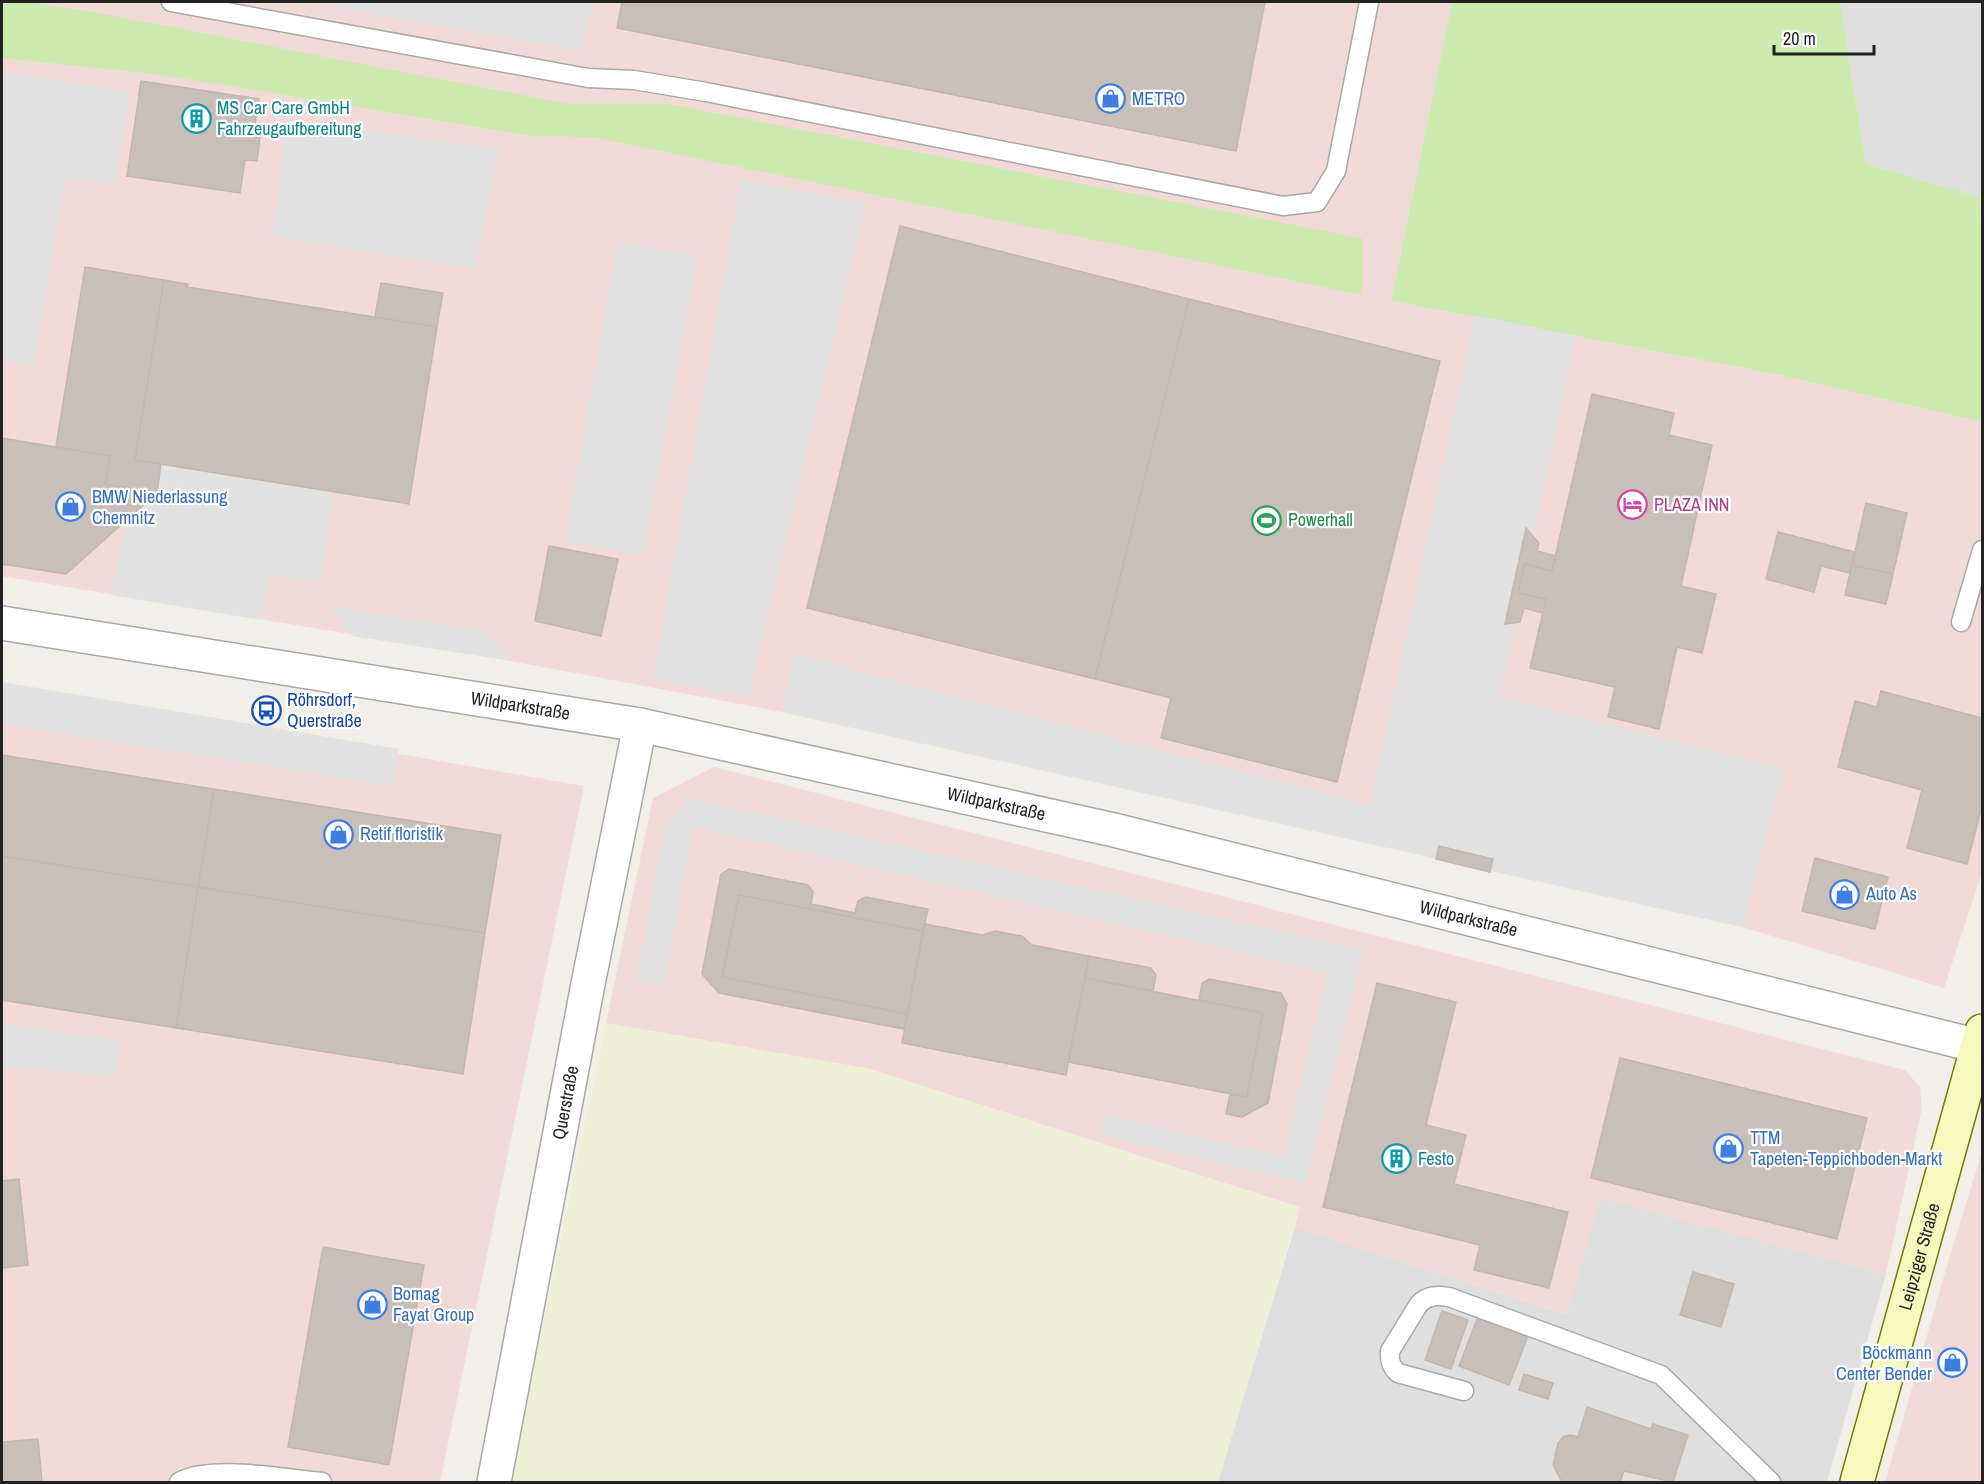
<svg xmlns="http://www.w3.org/2000/svg" width="1984" height="1484" viewBox="0 0 1984 1484" font-family="'Archivo Narrow',sans-serif">
  <rect width="100%" height="100%" fill="#f2efe9"/>
  <path fill="#e0dfdf" d="M1840 2H1982V236L1979 197 1866 164Z
    M1600 1197 1886 1274 1827 1482H1218L1295 1227 1566 1314Z"/>
  <path fill="#f2dad9" d="M2 2H1452L1391 301 1775 374 1982 422V872L1944 988 1742 927 782 712 511 661 2 576Z
    M2 685 584 786 440 1482H2Z
    M714 767 1905 1070 1920 1087 1922 1108 1886 1274 1600 1198 1567 1314 1295 1227 1299 1207 870 1069 606 1023 653 798Z
    M1982 1152V1482H1885L1951 1252Z"/>
  <path fill="#eef0d5" d="M606 1023 870 1069 1299 1208 1218 1482H510Z"/>
  <path fill="#cdebb0" d="M2 2H32L120 17 568 104H668L1362 238V295L593 137 532 136 155 74 2 58Z
    M1452 2H1840L1866 164 1979 197 1982 236V422L1775 374 1391 301Z"/>
  <path fill="#e2e2e2" d="M304 2H592L582 51Z
    M2 72 130 91 115 185 65 178 34 365 2 360Z
    M287 119 499 149 475 269 272 237Z
    M741 179 866 203 748 698 653 679Z
    M617 242 698 255 643 556 565 541Z
    M1475 315 1576 336 1500 697 1784 769 1742 927 782 712 793 653 1370 805Z
    M161 464 334 492 320 583 270 575 260 620 111 595 125 522 157 493Z
    M330 606 487 631 511 661 352 636Z
    M2 682 399 749 393 787 2 724Z
    M691 798 1364 950 1306 1183 1100 1136 1105 1114 1283 1156 1328 973 693 827 664 986 636 980 665 825Z
    M2 1023 122 1041 115 1076 2 1067Z"/>
  <path fill="#c7bfb8" stroke="#c4b6ab" stroke-width="1.5" d="M622 2H1265L1236 151 617 28Z
    M141 81 259 99 253 137 260 138 257 161 245 160 240 193 127 176Z
    M900 226 1189 299 1095 679 807 608Z
    M85 267 164 280 135 460 161 464 157 493 105 484 110 456 56 447Z
    M164 280 188 284 187 287 437 327 409 504 135 460Z
    M381 283 443 293 437 327 375 317Z
    M1189 299 1440 361 1337 782 1161 738 1171 698 1095 679Z
    M1592 394 1674 413 1669 435 1712 445 1681 586 1716 594 1702 653 1677 647 1659 729 1608 717 1615 687 1530 668 1546 599 1518 593 1525 564 1552 571Z
    M2 438 110 456 105 484 157 493 66 574 2 564Z
    M1866 503 1907 513 1893 574 1852 565Z
    M1526 528 1539 543 1537 551 1556 556 1552 571 1525 564 1518 593 1546 599 1543 613 1524 608 1520 622 1505 624Z
    M1778 532 1855 552 1850 573 1821 566 1814 592 1766 579Z
    M549 546 618 559 601 636 535 621Z
    M1852 565 1893 574 1886 604 1845 595Z
    M1881 691 1982 718V806L1967 864 1907 848 1922 790 1838 767 1855 701 1877 707Z
    M2 755 214 789 198 887 2 856Z
    M214 789 501 835 485 933 198 887Z
    M1439 846 1493 859 1490 872 1436 859Z
    M2 856 198 887 176 1028 2 1000Z
    M1815 858 1888 877 1875 929 1802 911Z
    M729 869 808 885 813 892 811 904 855 913 858 901 866 897 928 909 923 931 739 895 722 977 907 1014 904 1029 719 993 702 974 721 874Z
    M198 887 485 933 463 1074 176 1028Z
    M739 895 923 931 907 1014 722 977Z
    M925 924 982 935 995 931 1022 936 1032 945 1089 956 1066 1075 902 1043Z
    M1089 956 1151 968 1156 975 1153 991 1085 978Z
    M1085 978 1263 1013 1247 1097 1068 1062Z
    M1209 979 1281 993 1287 1004 1268 1103 1242 1117 1226 1114 1230 1094 1247 1097 1263 1013 1199 1000 1202 983Z
    M1377 983 1456 1002 1426 1125 1466 1135 1454 1184 1568 1212 1549 1288 1474 1270 1480 1245 1323 1207Z
    M1620 1058 1867 1118 1837 1239 1591 1178Z
    M19 1179 28 1265 2 1268V1181Z
    M323 1247 424 1265 389 1465 288 1447Z
    M1693 1272 1734 1284 1721 1327 1680 1315Z
    M1442 1311 1468 1320 1451 1369 1425 1360Z
    M1478 1317 1528 1336 1509 1385 1459 1366Z
    M1524 1374 1553 1383 1548 1399 1519 1390Z
    M1587 1407 1651 1429 1653 1424 1688 1435 1673 1482 1624 1471 1620 1482H1562L1553 1465 1558 1443 1563 1437 1570 1435 1578 1437Z
    M38 1439 42 1482H2V1442Z"/>
  <g fill="none" stroke-linecap="round" stroke-linejoin="round">
    <defs>
      <path id="lane" d="M171 2 588 78 634 80 706 92 1283 206 1317 202 1336 171 1369 2
        M1961 622 1982 550
        M1464 1391 1398 1373C1391 1367 1389 1361 1390 1351L1419 1304C1428 1295 1437 1295 1449 1297L1661 1375 1771 1482
        M179 1482C211 1464 285 1479 322 1482"/>
      <g id="street">
        <path id="s1" d="M2 623 640 725 1114 830 1978 1046"/>
        <path id="s2" d="M494 1482 588 984 640 725"/>
      </g>
      <g id="secondary">
        <path id="s3" d="M1857 1482 1982 1031"/>
      </g>
    </defs>
    <use href="#lane" stroke="#a9a9a9" stroke-width="21"/>
    <use href="#street" stroke="#a9a9a9" stroke-width="36"/>
    <use href="#secondary" stroke="#707d05" stroke-width="36"/>
    <use href="#lane" stroke="#fff" stroke-width="18"/>
    <use href="#street" stroke="#fff" stroke-width="33"/>
    <use href="#secondary" stroke="#f7fabf" stroke-width="33"/>
  </g>
  <defs>
    <symbol id="shop-ring" viewBox="-11 -11 22 22"><circle r="9.5" fill="#fff" stroke="#3f7fe0" stroke-width="1.5"/><path d="M-5-2.5h2.3a2.7 3.5 0 0 1 5.4 0H5L5.5 6h-11ZM-1.5-2.5h3a1.5 2.3 0 0 0-3 0Z" fill="#3f7fe0"/></symbol>
    <symbol id="building-ring" viewBox="-11 -11 22 22"><circle r="9.5" fill="#fff" stroke="#0f9aa8" stroke-width="1.5"/><path d="M-4-6H4V6H1V3H-1V6H-4ZM-2.5-4.3h1.7v1.8h-1.7ZM.8-4.3h1.7v1.8H.8ZM-2.5-1h1.7V.8h-1.7ZM.8-1h1.7V.8H.8Z" fill="#0f9aa8"/></symbol>
    <symbol id="hotel-ring" viewBox="-11 -11 22 22"><circle r="9.5" fill="#fff" stroke="#d1479c" stroke-width="1.5"/><path d="M-6-4.5h1.5V1H6V5H4.5V3h-9V5H-6ZM-4 0a1.8 1.8 0 1 1 3.6 0ZM.5 0V-2.5h3Q6-2.5 6 0Z" fill="#d1479c"/></symbol>
    <symbol id="stadium-ring" viewBox="-11 -11 22 22"><circle r="9.5" fill="#fff" stroke="#2e9e5b" stroke-width="1.5"/><path d="M0-5a6.5 5 0 1 0 0 10a6.5 5 0 1 0 0-10ZM-3.5-1.8h7v3.6h-7Z" fill="#2e9e5b"/></symbol>
    <symbol id="bus-ring" viewBox="-11 -11 22 22"><circle r="9.5" fill="#fff" stroke="#1a4fb4" stroke-width="1.5"/><path d="M-5-6H5V4H4V6H2V4H-2V6H-4V4H-5ZM-3.5-4V0h7V-4ZM-3.5 1.2v1.5H-2V1.2ZM2 1.2v1.5H3.5V1.2Z" fill="#1a4fb4"/></symbol>
  </defs>
  <g fill-rule="evenodd">
    <use href="#shop-ring" x="1094" y="82" width="33" height="33"/>
    <use href="#building-ring" x="180" y="102" width="33" height="33"/>
    <use href="#hotel-ring" x="1616" y="488" width="33" height="33"/>
    <use href="#shop-ring" x="54" y="490" width="33" height="33"/>
    <use href="#stadium-ring" x="1250" y="504" width="33" height="33"/>
    <use href="#bus-ring" x="250" y="694" width="33" height="33"/>
    <use href="#shop-ring" x="322" y="818" width="33" height="33"/>
    <use href="#shop-ring" x="1828" y="878" width="33" height="33"/>
    <use href="#shop-ring" x="1712" y="1132" width="33" height="33"/>
    <use href="#building-ring" x="1380" y="1142" width="33" height="33"/>
    <use href="#shop-ring" x="356" y="1288" width="33" height="33"/>
    <use href="#shop-ring" x="1936" y="1346" width="33" height="33"/>
  </g>
  <g text-anchor="middle" stroke-width="4.5" stroke-linejoin="round" paint-order="stroke">
    <g font-size="18" fill="#366cbe" stroke="#fff" text-anchor="start">
      <text x="1132" y="105">METRO</text>
      <text x="92" y="503">BMW Niederlassung<tspan x="92" dy="21">Chemnitz</tspan></text>
      <text x="360" y="840">Retif floristik</text>
      <text x="1866" y="900">Auto As</text>
      <text x="1750" y="1144">TTM<tspan x="1750" dy="21">Tapeten-Teppichboden-Markt</tspan></text>
      <text x="393" y="1300">Bomag<tspan x="393" dy="21">Fayat Group</tspan></text>
      <text x="1932" y="1359" text-anchor="end">Böckmann<tspan x="1932" dy="21">Center Bender</tspan></text>
    </g>
    <g font-size="18" fill="#0d838f" stroke="#fff" text-anchor="start">
      <text x="217" y="114">MS Car Care GmbH<tspan x="217" dy="21">Fahrzeugaufbereitung</tspan></text>
      <text x="1418" y="1165">Festo</text>
    </g>
    <g font-size="18" fill="#b23c85" stroke="#fff" text-anchor="start">
      <text x="1654" y="511">PLAZA INN</text>
    </g>
    <g font-size="18" fill="#27864d" stroke="#fff" text-anchor="start">
      <text x="1288" y="526">Powerhall</text>
    </g>
    <g font-size="18" fill="#164399" stroke="#fff" text-anchor="start">
      <text x="287" y="706">Röhrsdorf,<tspan x="287" dy="21">Querstraße</tspan></text>
    </g>
    <g font-size="18" fill="#222" stroke="#fff">
      <text dy="6" stroke="none"><textPath href="#s1" startOffset="525">Wildparkstraße</textPath></text>
      <text dy="6" stroke="none"><textPath href="#s1" startOffset="1011">Wildparkstraße</textPath></text>
      <text dy="6" stroke="none"><textPath href="#s1" startOffset="1497">Wildparkstraße</textPath></text>
      <text dy="6" stroke="none"><textPath href="#s2" startOffset="386">Querstraße</textPath></text>
      <text dy="6" stroke="none"><textPath href="#s3" startOffset="234">Leipziger Straße</textPath></text>
    </g>
  </g>
  <rect width="1984" height="1484" fill="none" stroke="#222222" stroke-width="6"/>
  <path d="M1774 45v9h100v-9" fill="none" stroke="#222222" stroke-width="3"/>
  <text x="1783" y="45" font-size="18" fill="#222222" stroke="#ffffff" stroke-width="4.5" paint-order="stroke">20 m</text>
</svg>
